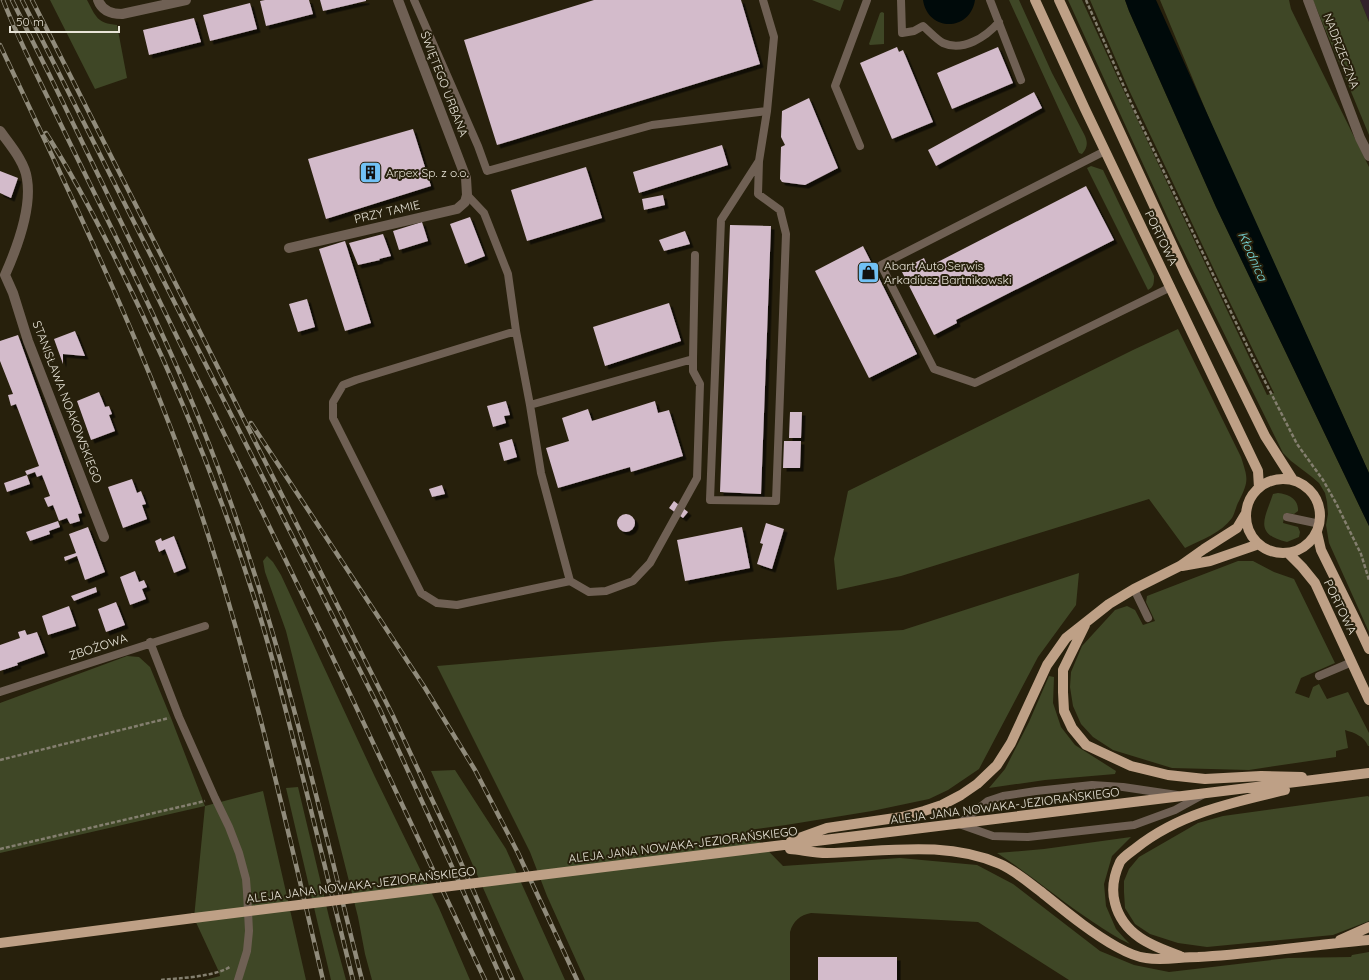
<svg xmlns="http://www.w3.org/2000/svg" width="1369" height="980" viewBox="0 0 1369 980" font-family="Quicksand,sans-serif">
  <defs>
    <filter id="shadow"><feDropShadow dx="3.5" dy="3.5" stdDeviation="0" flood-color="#0009"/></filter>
  </defs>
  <rect width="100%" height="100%" fill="#27200c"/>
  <path fill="#33222b" d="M1360 0H1369V22Z"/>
  <path fill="#3f4726" d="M50 0H87C96 17 97 23 117 25L127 78 95 89Z
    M812 0H844L840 11Z
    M1009 0H1019L1052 73 1084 134C1088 142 1088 147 1082 154L1079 153Z
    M1068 0H1082L1121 85 1267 395 1274 393 1218 278 1129 90 1090 0H1125L1129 11 1216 207 1369 526V632L1329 543 1326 525 1328 514 1327 502 1325 493 1319 483 1312 477 1291 461 1283 453 1176 236Z
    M1160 0H1289L1291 9 1369 167V473L1218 140Z
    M1313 0H1360L1369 22V135Z
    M882 12 884 13V44L870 45 869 44 880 13Z
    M1091 166 1103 170 1154 276C1154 283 1154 287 1148 290L1087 168Z
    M1178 329 1241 457C1248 479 1249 480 1239 501 1236 506 1235 513 1232 518 1221 533 1201 540 1185 548L1149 499 901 576 837 590 834 559 848 491 1133 350Z
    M1278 493C1288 494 1299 499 1298 511L1294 514 1285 513 1283 523 1298 527 1300 532 1299 537 1287 542C1253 534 1265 518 1273 494Z
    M267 556 273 562 281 575 375 777 439 908 470 980H372L365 954 358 917 286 631 265 572 263 561Z
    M1238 561H1253L1274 572 1294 579 1335 663 1301 678 1295 693 1309 698 1313 687 1319 684 1327 699 1348 692 1369 733V746H1368C1364 736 1355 733 1345 730L1348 748 1336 751V757L1249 770 1172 768 1113 750 1093 737 1081 724 1073 706 1070 687 1071 672 1082 646 1115 610 1127 606 1135 610 1143 625 1155 621 1146 602 1147 596Z
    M1079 573 1076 605 1038 657 979 769 948 790 929 799 872 811 786 825 748 830 783 866 900 858 977 865 1013 884 1100 951 1134 965 1169 972 1288 958 1351 957 1352 955 1369 952V980H1069L978 922 811 913C800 915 793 921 790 932V980H585L547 896 530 852 437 666 725 641 903 630Z
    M127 656 139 657 150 667 171 718 205 806 263 791 306 980H205L220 976 219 972 194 918 205 806 0 853V703Z
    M1049 676 1054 677 1053 703 1061 727 1075 745 1116 771 1115 774 1045 780 989 788 1005 769 1029 722Z
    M455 770 506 849 565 980H524L431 771Z
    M298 787 329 917 346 980H331L286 788Z
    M1368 796 1369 797V921L1333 935 1207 947 1178 943 1150 934 1135 924 1125 908 1124 892V881L1129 869 1139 857 1198 823 1223 816Z
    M1131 837 1112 856 1104 884 1106 906 1116 929 1125 939 1130 944C1117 938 1105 930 1093 922 1060 900 1031 875 997 853L1044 849Z"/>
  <path fill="#000a0a" d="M923 0H975C970 32 928 32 923 0Z
    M1125 0H1156L1369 473V526L1216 207 1129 11Z"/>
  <path fill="#d3bbcb" filter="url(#shadow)" d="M265 0H309L313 14 266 26 260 1Z
    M320 0H366V1L323 11Z
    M594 0H741L760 64 497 145 464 40Z
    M250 3 257 29 210 41 203 15Z
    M194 18 201 42 149 55 143 30Z
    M897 47 899 52 903 50 933 122 892 139 860 63Z
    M998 47 1013 83 952 109 937 73Z
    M1034 92 1042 108 936 166 928 150Z
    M809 98 838 168 805 185 782 182 780 179 781 147 785 145 781 137 782 111Z
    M413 129 431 186 326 219 308 159Z
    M722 145 728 165 639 193 633 172Z
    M586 167 602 218 527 241 511 190Z
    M0 171 18 178 11 198 0 193Z
    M1086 186 1114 240 956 320 957 323 934 335 901 270 924 258 928 267Z
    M663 195 665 205 644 210 642 199Z
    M470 217 485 256 465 264 450 224Z
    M422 222 428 241 399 250 393 231Z
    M730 225 771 226 761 494 720 492Z
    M685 231 690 244 664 251 659 240Z
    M383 234 391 256 379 259 380 260 358 265 349 243Z
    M345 241 371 323 345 331 319 249Z
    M863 246 917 354 869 378 815 271Z
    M307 299 315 327 298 332 289 304Z
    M669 303 681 341 605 366 593 327Z
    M75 331 85 356 63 354V364L54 339Z
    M18 335 82 513 78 514 80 521 70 524 67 518 59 521 53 505 48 507 44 498 50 496 42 475 37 477 35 472 27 475 30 484 7 492 4 483 27 475 25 471 39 466 16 404 11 406 8 395 13 394 0 361V341Z
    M99 392 105 407 109 406 112 414 109 415 115 431 91 440 77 401Z
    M506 401 510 415 504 416 506 423 493 427 487 406Z
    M655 401 658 413 669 410 683 456 631 472 630 467 558 488 546 448 569 441 562 418 588 409 592 421Z
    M790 412H802L801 438H789Z
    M512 439 517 457 504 461 499 443Z
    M784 441H801L800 468H783Z
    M132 479 137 493 141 491 146 504 142 505 147 519 123 528 108 487Z
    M442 485 445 494 432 497 429 489Z
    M674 501 688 512 683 518 669 508Z
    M617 523a9 9 0 1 1 18 0a9 9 0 1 1-18 0Z
    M58 521 60 527 49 531 50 534 30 541 26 532Z
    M766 523 784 529 772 569 757 564 763 544 760 543Z
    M88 527 105 572 85 580 77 556 65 561 64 557 76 553 69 534Z
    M742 527 750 568 685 581 677 540Z
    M174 536 186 568 174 573 165 549 159 552 155 541 161 538 162 541Z
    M135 571 139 582 144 580 147 587 142 589 146 599 130 605 120 577Z
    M96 587 97 592 74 601 71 596Z
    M116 602 125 625 106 632 98 609Z
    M69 606 76 626 48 635 42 616Z
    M25 630 27 635 37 632 45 653 17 663 18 665 0 671V645L20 638 18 632Z
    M818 957H897V980H818Z"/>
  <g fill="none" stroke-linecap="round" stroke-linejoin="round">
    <path stroke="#847f6f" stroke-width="2.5" stroke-dasharray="4 2" stroke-linecap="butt" d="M1086 0 1132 105 1252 356 1297 444 1323 480 1336 503 1361 554 1369 580
      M0 760 169 718
      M0 849 205 801
      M161 980C179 978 216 977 231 966"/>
    <path stroke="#6f6054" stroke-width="8" d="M414 0 478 146 487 171 652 125 767 111 774 37 763 0
      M901 0 902 33 914 31 923 26C929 31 936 39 943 43 963 52 986 37 999 22
      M990 0 1021 80
      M860 146 835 86 867 0
      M1105 151 881 265 934 369 975 383 1171 287
      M759 161 758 194 780 210 786 234 776 501 710 500 721 220 759 161 767 111
      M467 195 484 213 508 274 516 331 530 405 541 473 570 581 457 605 437 603 421 593 333 418V402L343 385 356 380 516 331
      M693 359 695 255
      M530 405 693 359V371L700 384 697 478 650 563 633 581 606 591 589 592 570 581
      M1287 517 1320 524
      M1134 589 1148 618
      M150 642 179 717 215 798 229 827 239 853 246 879 247 892 249 931 247 951 238 980
      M1319 676 1352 662
      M0 692 205 626
      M1177 795 1123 787 1092 785 1036 791 1003 796 988 801 959 824 993 836 1028 837 1134 825 1175 810 1204 794"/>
    <path stroke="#6f6054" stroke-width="10" d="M98 0C102 11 112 14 122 14L186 0
      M1308 0 1360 138 1369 156
      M0 131C10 145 25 162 27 179 32 209 17 248 5 275
      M289 248 457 209 465 202 467 195 466 178 398 0
      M5 275 13 293 28 341 104 537"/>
    <path stroke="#bea086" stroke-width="10" d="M1035 0 1085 109 1258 471 1259 488
      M1059 0 1184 271 1265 436 1293 480
      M1246 516a37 37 0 1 1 74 0a37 37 0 1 1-74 0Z
      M1317 533 1321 550 1356 621 1369 649
      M1288 553 1302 567 1315 583 1369 700
      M1182 566 1210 561 1259 544
      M1085 625 1063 670V692L1064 711 1072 728 1086 745 1131 766 1168 775 1205 779 1261 776 1302 777
      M791 841 827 828 902 817 924 811 942 805 961 795 977 784 997 765 1011 743 1047 665 1066 638 1109 604 1134 589 1180 566 1204 549 1237 528 1246 513
      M790 849C802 850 814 853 827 853 884 852 945 840 1000 864 1014 870 1028 882 1040 891 1065 911 1090 932 1117 947 1126 952 1136 957 1146 958 1163 961 1180 957 1198 957 1255 954 1312 945 1369 940
      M629 864 1369 773
      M1340 940 1369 927
      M0 943 194 918
      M1180 956C1152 946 1123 935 1115 903 1111 889 1114 875 1120 862 1123 857 1131 852 1136 848 1178 814 1233 802 1285 790"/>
    <defs>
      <path id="rail" d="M3 0C21 46 44 89 65 133 112 230 161 325 201 424 274 604 315 793 362 980
        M12 0 50 76 324 639 485 980
        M22 0 380 710 459 882 502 980
        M32 0 195 322 393 716 450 838 513 980
        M0 45C70 194 143 342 196 498 249 656 285 818 323 980
        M46 133C81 188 110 246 138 305 187 408 229 514 262 623 278 677 291 731 305 786 321 851 337 915 353 980
        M251 423 425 688 475 770 518 853 577 980"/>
    </defs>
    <use href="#rail" stroke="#908b7b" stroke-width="4.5"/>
    <use href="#rail" stroke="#27200c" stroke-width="3" stroke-dasharray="9" stroke-linecap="butt"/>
    <path stroke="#bea086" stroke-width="10" d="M194 918 629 864"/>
  </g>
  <defs>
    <symbol id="building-square" viewBox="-11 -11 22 22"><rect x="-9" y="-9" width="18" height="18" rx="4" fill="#71c1f5" stroke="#27200c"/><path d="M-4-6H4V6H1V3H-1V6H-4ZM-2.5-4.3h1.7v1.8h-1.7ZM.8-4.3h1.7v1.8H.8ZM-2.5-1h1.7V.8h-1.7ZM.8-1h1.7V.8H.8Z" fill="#111"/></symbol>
    <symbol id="shop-square" viewBox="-11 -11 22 22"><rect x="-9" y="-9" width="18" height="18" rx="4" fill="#71c1f5" stroke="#27200c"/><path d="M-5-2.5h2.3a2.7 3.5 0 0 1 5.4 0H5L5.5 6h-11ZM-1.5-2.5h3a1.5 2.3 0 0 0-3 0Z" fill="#111"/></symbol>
  </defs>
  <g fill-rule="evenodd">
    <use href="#building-square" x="358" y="160" width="25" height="25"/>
    <use href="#shop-square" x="856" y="260" width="25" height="25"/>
  </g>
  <g text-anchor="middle" stroke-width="4" stroke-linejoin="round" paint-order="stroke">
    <g font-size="12" fill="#e8e4d8" stroke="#27200c">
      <text transform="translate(1341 51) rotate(69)" y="4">NADRZECZNA</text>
      <text transform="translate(444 84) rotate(69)" y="4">ŚWIĘTEGO URBANA</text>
      <text transform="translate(387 212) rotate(-13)" y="4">PRZY TAMIE</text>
      <text transform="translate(1161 238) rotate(64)" y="4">PORTOWA</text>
      <text transform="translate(67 402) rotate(69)" y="4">STANISŁAWA NOAKOWSKIEGO</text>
      <text transform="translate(1340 607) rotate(64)" y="4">PORTOWA</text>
      <text transform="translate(98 647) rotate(-18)" y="4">ZBOŻOWA</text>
      <text transform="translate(1005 806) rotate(-7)" y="4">ALEJA JANA NOWAKA-JEZIORAŃSKIEGO</text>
      <text transform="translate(683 845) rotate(-7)" y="4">ALEJA JANA NOWAKA-JEZIORAŃSKIEGO</text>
      <text transform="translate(361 885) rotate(-7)" y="4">ALEJA JANA NOWAKA-JEZIORAŃSKIEGO</text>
    </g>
    <g font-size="12" fill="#e8e4d8" stroke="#27200c" text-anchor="start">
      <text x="386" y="177">Arpex Sp. z o.o.</text>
      <text x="884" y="270">Abart Auto Serwis<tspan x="884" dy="14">Arkadiusz Bartnikowski</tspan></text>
    </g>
    <g font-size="13" font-style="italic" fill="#77d5d7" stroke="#27200c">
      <text transform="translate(1253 256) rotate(66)" y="5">Kłodnica</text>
    </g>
  </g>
  <path d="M10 26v6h109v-6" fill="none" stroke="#e8e4d8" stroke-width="2"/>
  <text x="16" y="26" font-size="12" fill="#e8e4d8" stroke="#27200c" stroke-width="3" paint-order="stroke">50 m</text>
</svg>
